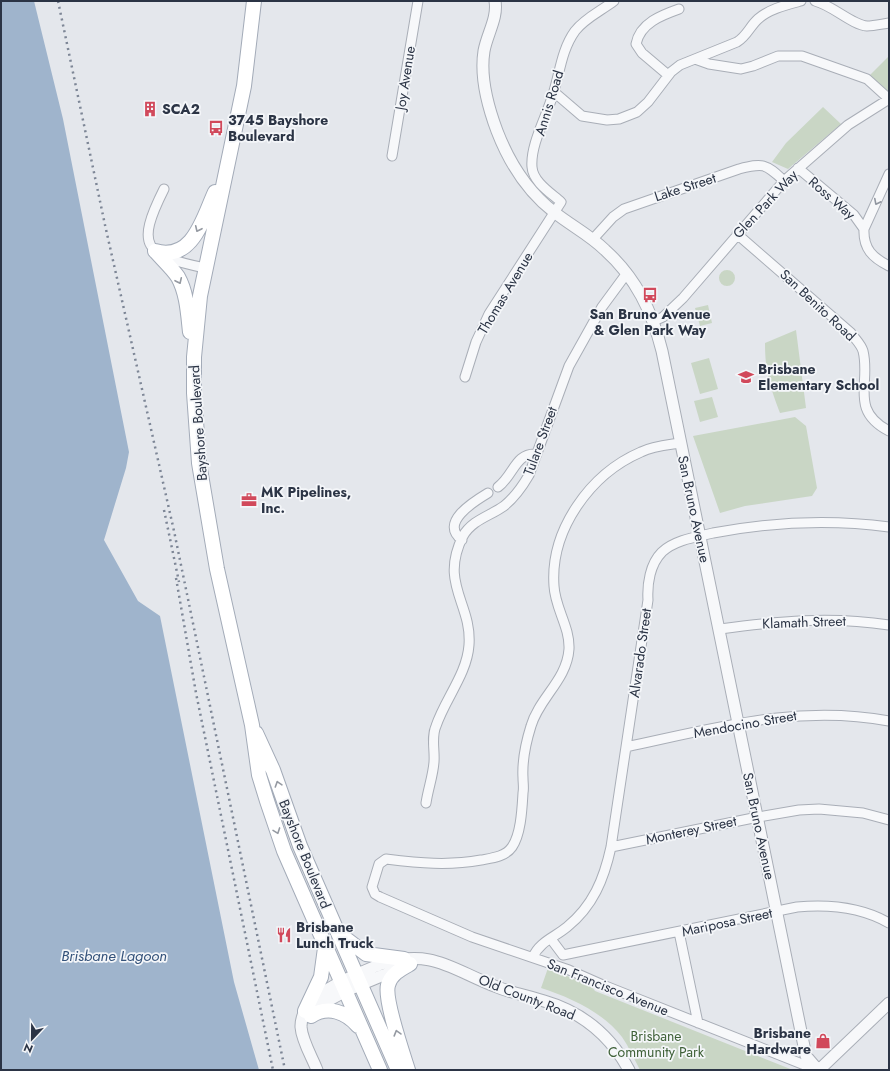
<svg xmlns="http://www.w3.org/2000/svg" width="890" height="1071" viewBox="0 0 890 1071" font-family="Jost,sans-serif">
  <rect width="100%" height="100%" fill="#e4e7ec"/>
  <path fill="#c9d6c5" d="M889 56V94L869 76Z
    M823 107 841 124 788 169 772 162 786 143Z
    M719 278a8 8 0 1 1 16 0a8 8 0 1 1-16 0Z
    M708 305 712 323 700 326 695 308Z
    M796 330 806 408 780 413C770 386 765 372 765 343Z
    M709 358 718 389 700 394 691 363Z
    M712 397 718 417 700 422 694 401Z
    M795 417 806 426 817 488 812 496 745 506 720 513 693 436Z
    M548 968 591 986 595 991 793 1070H640C634 1059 629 1047 622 1037 603 1012 569 997 541 988Z"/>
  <path fill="#9fb4cc" d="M1 1H34L63 119 129 452 126 468 104 540 138 601 160 616 234 982 259 1070H1Z"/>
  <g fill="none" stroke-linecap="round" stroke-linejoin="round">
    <defs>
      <path id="minor" d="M815 1C832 5 852 25 867 26 874 26 882 24 889 23
        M695 59 709 64 741 69 753 66 778 56H802L867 79 889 99
        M668 75 642 53 636 44C640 23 662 15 679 9
        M554 92 582 116 607 120 619 119 637 112 648 102 671 72 680 65 737 42C747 36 750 26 758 19 769 9 786 5 801 1
        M392 156 418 1
        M798 168 854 215 864 229
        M889 174 864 229C863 249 873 258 889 266
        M164 189C135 247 144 255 205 268
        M737 234 851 333C855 339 861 344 863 351 871 383 849 410 889 431
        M593 239 613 217 624 209 739 169C763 163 765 163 784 181
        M654 321 663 317 683 298 784 181 848 125 889 99
        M465 377 476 342 489 314 561 202C551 193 533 182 532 167 530 144 548 114 554 91 560 71 562 49 575 31 585 18 601 11 614 1
        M680 443C667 445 653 446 641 452 590 474 550 530 554 586 555 608 570 627 569 649 567 680 539 698 531 726 526 742 522 761 523 778 523 783 524 788 523 793 522 809 521 834 512 847 505 857 492 858 481 860 448 866 419 863 386 859L379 864 372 887 375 894 380 897 472 937 569 970 603 985 817 1070
        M498 487C514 475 515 453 536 454
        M462 540C439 523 473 502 488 493
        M720 629C779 621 830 616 889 625
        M626 747C716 728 797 704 889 721
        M426 803C428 789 433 776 434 762 435 750 431 737 436 726 445 699 467 674 469 645 472 603 439 584 463 536 472 520 490 516 504 506 514 498 522 487 529 475L569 366 602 307 627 273
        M611 847 758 817 799 810 819 809 863 813 889 820
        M679 932 698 1023
        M551 939 563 955
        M563 955 797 907C829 904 861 907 889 923
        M533 957C539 942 555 937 567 927 593 906 604 879 611 847L648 600C647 584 650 564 662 552 675 540 696 537 713 533 771 522 830 519 889 527"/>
      <path id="tertiary" d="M495 1C498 18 487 34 484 51 480 76 488 107 497 131 509 162 528 192 554 212 570 225 590 235 605 250 636 278 652 311 662 351L806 1056 818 1070
        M312 1014C324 997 378 978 398 969
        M317 1070C312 1057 302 1041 301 1027 300 994 356 975 381 964 433 948 452 970 497 987 512 993 528 996 544 1001 582 1012 610 1035 629 1070
        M819 1070 889 1003"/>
      <path id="primary" d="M254 1 244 86 200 296 194 357V393L199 463 217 569 252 725 259 775 267 801 284 851 380 1070
        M155 251C193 262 203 218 215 192
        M155 251C162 259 172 268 178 277 187 293 188 314 190 332
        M256 733 273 770 300 846 398 1070
        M341 935 366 954 404 959
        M305 1011 321 977 325 948
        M311 1016C328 1005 346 1012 358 1026
        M408 1070C403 1054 384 999 388 985 391 974 401 969 410 964"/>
    </defs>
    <use href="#minor" stroke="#a9aeb7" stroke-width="11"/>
    <use href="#tertiary" stroke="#a9aeb7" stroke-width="13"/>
    <use href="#primary" stroke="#a3abb8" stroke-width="16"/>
    <use href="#minor" stroke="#f7f8fa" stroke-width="9"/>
    <use href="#tertiary" stroke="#f7f8fa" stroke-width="11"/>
    <use href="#primary" stroke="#fff" stroke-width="14"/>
    <path stroke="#7d8696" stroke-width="2.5" stroke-dasharray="2 4" stroke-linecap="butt" d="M58 1 105 225 174 531 285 1070
      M164 510 179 582
      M176 578 196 693 273 1070"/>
  </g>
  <defs><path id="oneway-chevron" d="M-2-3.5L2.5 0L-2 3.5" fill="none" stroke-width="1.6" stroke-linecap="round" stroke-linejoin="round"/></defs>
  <use stroke="#9196a0" href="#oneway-chevron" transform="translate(877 202) rotate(117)"/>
  <g stroke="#959aa2">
    <use href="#oneway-chevron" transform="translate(198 229) rotate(115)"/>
    <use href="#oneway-chevron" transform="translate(179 281) rotate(65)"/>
    <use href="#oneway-chevron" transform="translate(278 784) rotate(-108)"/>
    <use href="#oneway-chevron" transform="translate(277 831) rotate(70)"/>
    <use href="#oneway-chevron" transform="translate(397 1033) rotate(-106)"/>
  </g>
  <defs>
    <symbol id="building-bare" viewBox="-9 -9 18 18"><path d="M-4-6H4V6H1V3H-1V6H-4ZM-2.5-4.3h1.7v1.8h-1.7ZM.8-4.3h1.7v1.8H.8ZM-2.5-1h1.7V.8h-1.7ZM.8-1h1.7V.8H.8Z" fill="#d1495b" stroke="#f4f6f9" stroke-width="2.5" paint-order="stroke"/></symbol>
    <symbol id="bus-bare" viewBox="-9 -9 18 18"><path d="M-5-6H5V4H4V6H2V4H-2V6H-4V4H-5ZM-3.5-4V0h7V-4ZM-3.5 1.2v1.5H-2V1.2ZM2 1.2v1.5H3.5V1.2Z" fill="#d1495b" stroke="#f4f6f9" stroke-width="2.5" paint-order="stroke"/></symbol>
    <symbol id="school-bare" viewBox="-9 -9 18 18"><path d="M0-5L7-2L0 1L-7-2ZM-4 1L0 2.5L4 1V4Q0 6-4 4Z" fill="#d1495b" stroke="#f4f6f9" stroke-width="2.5" paint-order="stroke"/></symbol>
    <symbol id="office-bare" viewBox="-9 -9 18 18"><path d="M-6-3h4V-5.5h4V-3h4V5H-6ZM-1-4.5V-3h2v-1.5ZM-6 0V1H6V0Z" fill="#d1495b" stroke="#f4f6f9" stroke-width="2.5" paint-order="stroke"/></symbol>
    <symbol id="restaurant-bare" viewBox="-9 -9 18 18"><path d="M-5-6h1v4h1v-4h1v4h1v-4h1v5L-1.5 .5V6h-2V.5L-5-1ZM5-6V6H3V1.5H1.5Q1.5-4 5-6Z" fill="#d1495b" stroke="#f4f6f9" stroke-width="2.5" paint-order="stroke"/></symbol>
    <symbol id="shop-bare" viewBox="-9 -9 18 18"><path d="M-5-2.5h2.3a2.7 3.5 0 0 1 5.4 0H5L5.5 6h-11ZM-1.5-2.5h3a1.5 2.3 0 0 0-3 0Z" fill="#d1495b" stroke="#f4f6f9" stroke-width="2.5" paint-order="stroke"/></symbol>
  </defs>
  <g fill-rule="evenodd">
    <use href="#building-bare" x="139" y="98" width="22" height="22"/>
    <use href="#bus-bare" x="205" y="117" width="22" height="22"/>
    <use href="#bus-bare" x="639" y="284" width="22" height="22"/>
    <use href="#school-bare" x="735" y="366" width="22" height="22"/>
    <use href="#office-bare" x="238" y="489" width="22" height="22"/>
    <use href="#restaurant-bare" x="273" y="924" width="22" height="22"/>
    <use href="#shop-bare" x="812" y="1030" width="22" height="22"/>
  </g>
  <g text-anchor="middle" stroke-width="3.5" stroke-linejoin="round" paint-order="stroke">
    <g font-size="14" fill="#2b3445" stroke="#f4f6f9">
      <text transform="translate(405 78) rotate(-81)" y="5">Joy Avenue</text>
      <text transform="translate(549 103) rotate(-73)" y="5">Annis Road</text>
      <text transform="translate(685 187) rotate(-18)" y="5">Lake Street</text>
      <text transform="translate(832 198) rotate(41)" y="5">Ross Way</text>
      <text transform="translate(765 204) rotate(-47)" y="5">Glen Park Way</text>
      <text transform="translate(505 293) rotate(-59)" y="5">Thomas Avenue</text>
      <text transform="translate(818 305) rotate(43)" y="5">San Benito Road</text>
      <text transform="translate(198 423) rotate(-94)" y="5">Bayshore Boulevard</text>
      <text transform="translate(540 441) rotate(-70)" y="5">Tulare Street</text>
      <text transform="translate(694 509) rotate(78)" y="5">San Bruno Avenue</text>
      <text transform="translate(804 622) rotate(-2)" y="5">Klamath Street</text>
      <text transform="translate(640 653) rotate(-82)" y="5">Alvarado Street</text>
      <text transform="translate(745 724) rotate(-10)" y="5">Mendocino Street</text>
      <text transform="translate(759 826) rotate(78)" y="5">San Bruno Avenue</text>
      <text transform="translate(691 830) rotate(-12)" y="5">Monterey Street</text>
      <text transform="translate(305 854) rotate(68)" y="5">Bayshore Boulevard</text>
      <text transform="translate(727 922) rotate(-12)" y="5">Mariposa Street</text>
      <text transform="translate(608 987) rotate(22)" y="5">San Francisco Avenue</text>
      <text transform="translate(527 997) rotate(21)" y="5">Old County Road</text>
    </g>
    <g font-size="14" font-weight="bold" fill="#2b3445" stroke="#f4f6f9" text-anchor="start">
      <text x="162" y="114">SCA2</text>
      <text x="228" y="125">3745 Bayshore<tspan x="228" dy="16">Boulevard</tspan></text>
      <text x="650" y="319" text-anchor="middle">San Bruno Avenue<tspan x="650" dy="16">&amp; Glen Park Way</tspan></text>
      <text x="758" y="374">Brisbane<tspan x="758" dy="16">Elementary School</tspan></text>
      <text x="261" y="497">MK Pipelines,<tspan x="261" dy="16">Inc.</tspan></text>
      <text x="296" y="932">Brisbane<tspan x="296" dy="16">Lunch Truck</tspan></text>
      <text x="811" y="1038" text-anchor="end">Brisbane<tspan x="811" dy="16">Hardware</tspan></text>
    </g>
    <g font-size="14" fill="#3f6138" stroke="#f4f6f9">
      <text x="656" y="1041">Brisbane<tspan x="656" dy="16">Community Park</tspan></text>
    </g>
    <g font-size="15" font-style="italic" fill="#34527a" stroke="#f4f6f9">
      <text x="114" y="961">Brisbane Lagoon</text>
    </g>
  </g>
  <rect width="890" height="1071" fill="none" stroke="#2b3445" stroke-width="4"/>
  <g transform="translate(32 1039) rotate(202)" stroke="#f4f6f9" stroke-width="3" paint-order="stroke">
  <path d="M0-3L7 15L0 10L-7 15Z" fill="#2b3445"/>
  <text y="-6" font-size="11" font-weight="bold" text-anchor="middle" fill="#2b3445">N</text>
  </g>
</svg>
